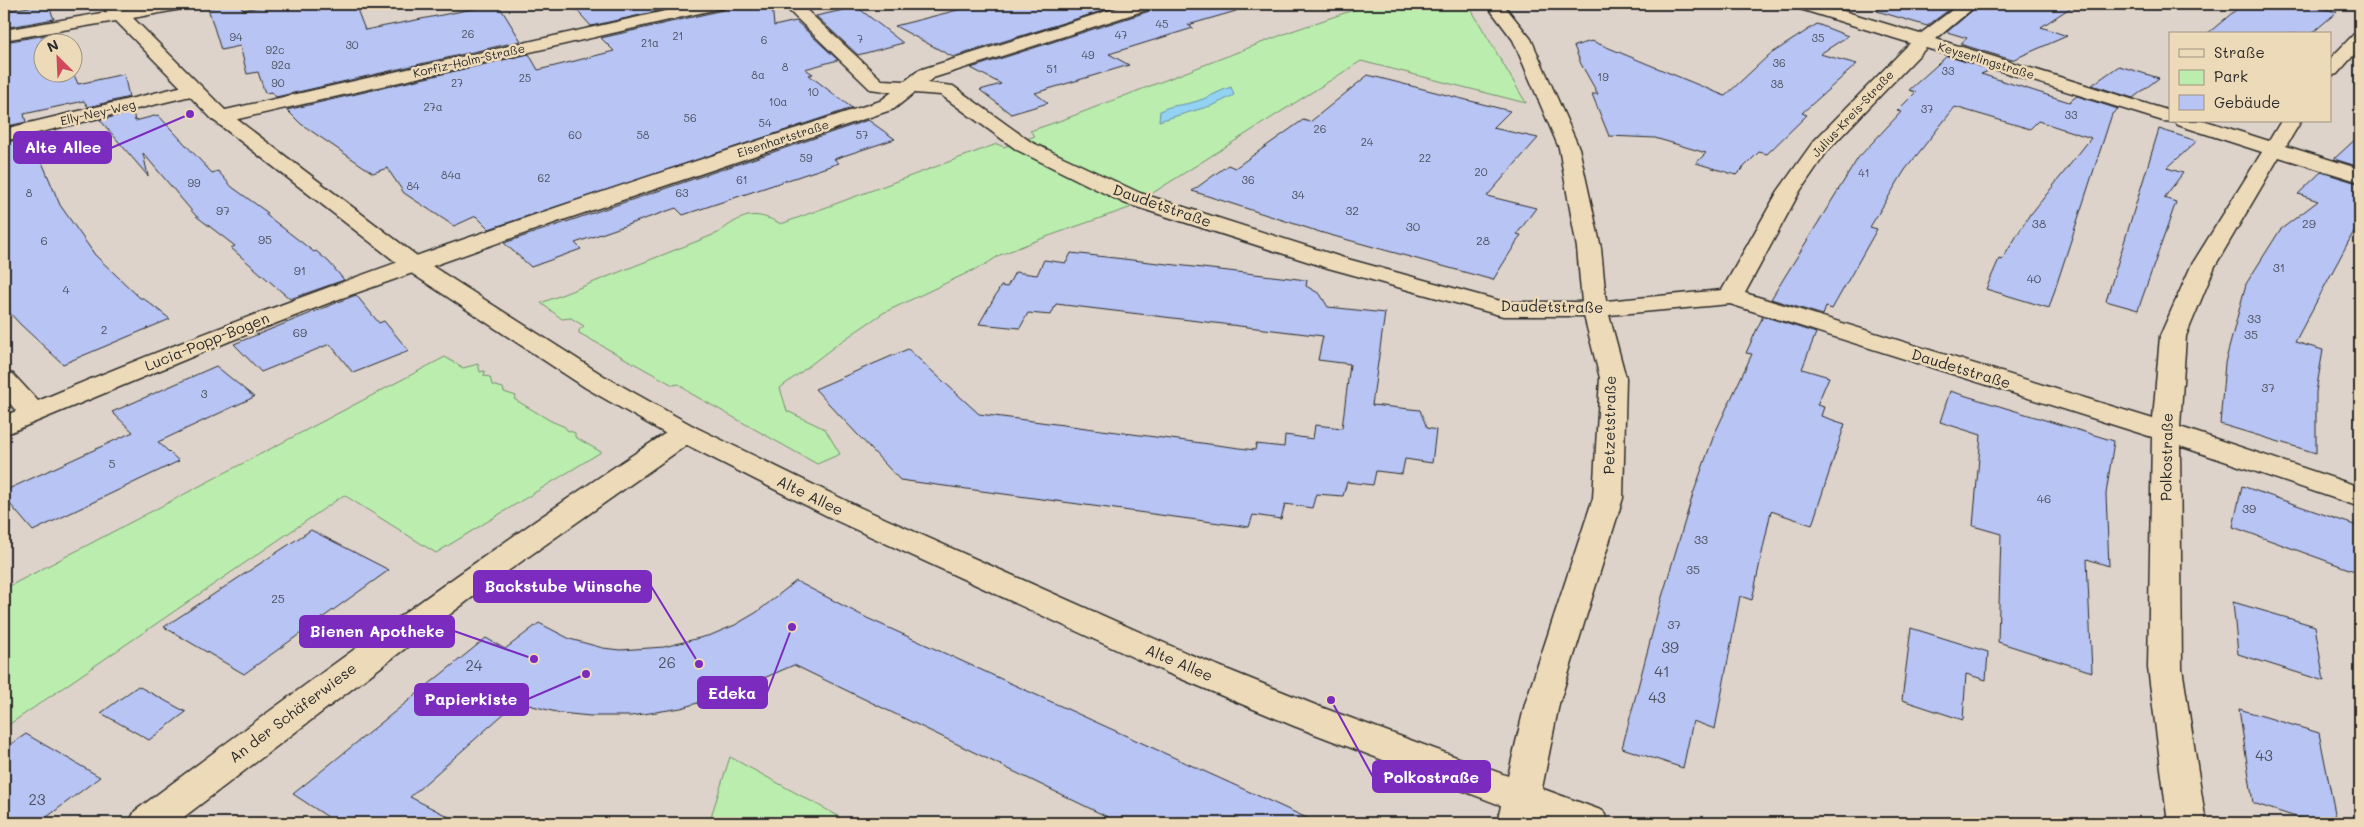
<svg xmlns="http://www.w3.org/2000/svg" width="2364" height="827" viewBox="0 0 2364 827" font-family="Mali,sans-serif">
  <rect width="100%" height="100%" fill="#ddd3ca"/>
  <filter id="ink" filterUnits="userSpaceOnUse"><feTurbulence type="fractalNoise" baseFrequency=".02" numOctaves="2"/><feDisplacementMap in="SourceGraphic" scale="10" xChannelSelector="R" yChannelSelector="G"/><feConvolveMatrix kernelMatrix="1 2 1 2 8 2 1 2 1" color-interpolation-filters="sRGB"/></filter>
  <g filter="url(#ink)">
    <path fill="#bbeeae" stroke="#738c6c" d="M1371 4H1468L1526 103 1361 61 1129 208 1043 238 1000 255 986 264 883 313 839 343 780 388 787 411 825 429 840 454 817 464 690 393 679 384 673 385 579 333V330L584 326 571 318 562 319 541 303 718 233C742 215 753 209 781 224L997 144 1004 147 1035 136 1030 131 1065 119 1292 31Z
      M445 357 463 368 478 364 480 372 485 371 484 376 490 377 492 385 503 388 504 392 516 396 514 399 551 421 565 427 567 430 575 433V437L601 452 436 553 344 495 4 728V589Z
      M730 757 851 823H709Z"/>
    <path fill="#92d2f3" stroke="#698fa3" d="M1231 87 1234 95 1214 105 1159 121 1160 111C1173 104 1180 106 1194 102 1207 99 1218 91 1231 87Z"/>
    <path fill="#b7c4f4" stroke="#2b2b2b" d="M48 4 54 19 4 28V11Z
      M230 4H240L243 10 275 4H355L365 30 498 4 521 41 276 97 272 92 265 93 258 72 247 74 240 46 221 50 208 8Z
      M571 4H689L591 26Z
      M727 4H772L774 26 796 21 838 60 805 69 813 74 809 75 852 108 489 229 476 216 454 226 404 193 387 168 373 173 301 124 287 110 529 54 538 70 559 65 614 51 601 38 723 10Z
      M981 4H1124L953 57 895 26Z
      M1156 4H1235L1236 11 1188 25 1193 28 1109 54 1129 65 1035 93 1048 103 1011 114 980 90 1001 84 971 68 1153 10Z
      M1878 4H1957L1927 26 1877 11Z
      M1980 4H2076L2041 27 2067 36 2012 60 1960 44 1967 38 1947 32Z
      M2243 4H2305L2337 12 2311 34H2207Z
      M857 7 903 43 858 55 816 16Z
      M1817 24 1848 36 1820 54 1857 64 1802 113 1807 115 1767 154 1759 152 1736 175 1696 163 1706 153 1655 138 1609 136 1592 94H1598L1581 64 1574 46 1592 41 1725 96 1769 55Z
      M59 33 61 38 68 37V42H42V72H72V70L78 84 124 74 129 97 88 107 84 101 24 114 26 122 4 127V42Z
      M1947 56 1991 70 1981 74 2069 102 2077 96 2118 109 2112 114 2049 308 1986 289 1999 259 2002 260 2030 214H2031L2091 138 2038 121 2030 129 1955 107 1905 170 1870 227 1877 229 1832 309 1826 307 1823 315 1771 299 1858 158 1901 112 1897 111 1916 92 1909 90Z
      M2119 66 2159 78 2133 98 2092 85Z
      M1368 75 1510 111 1493 128 1538 138 1487 196 1536 208 1517 234 1521 235 1493 280 1323 233 1192 191 1228 165 1235 168 1303 120 1310 122Z
      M133 112 135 121 158 115 212 173 218 171 232 187 268 213 265 214 314 252 316 251 329 262 344 280 290 299 231 248 235 246 196 216 143 153 148 176 100 120Z
      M868 120 895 139 834 159 839 163 683 215 676 208 575 243 581 249 531 267 504 243Z
      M2159 129 2197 141 2167 168 2183 173 2164 198 2176 202 2138 310 2106 301Z
      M2360 135V167L2334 159Z
      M31 136 60 205 95 255 140 298H143L170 319 63 364 21 325 4 307V143Z
      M2321 172 2360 184V220L2295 342 2323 350 2316 392V453L2220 424 2225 363 2246 284 2280 230 2318 201 2298 194Z
      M1071 253 1307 280 1306 286 1320 294 1328 307 1385 313 1372 405 1420 410 1427 428 1436 430 1432 463 1405 459 1402 474 1376 471 1373 485 1347 482 1343 496 1316 494 1312 508 1285 504 1281 519 1253 515 1249 527 900 480 815 389 908 349 979 414 1255 450 1256 444 1284 447 1285 435 1313 439 1315 425 1342 428 1350 364 1318 360 1323 336 1056 304 1051 315 1028 313 1020 328 979 324 1001 286 1007 287 1015 272 1037 275 1044 260 1066 263Z
      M356 295 379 323 384 321 409 351 353 373 330 344 261 372 234 344Z
      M1763 316 1816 333 1802 369 1829 377 1817 405 1824 407 1821 416 1845 424 1812 525 1771 511 1752 600 1740 596 1715 729 1693 721 1683 768 1622 748 1659 607 1693 494 1714 435 1752 354 1746 353Z
      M216 366 254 397 158 442 179 461 33 531 4 497V491L133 432 112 412Z
      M1950 391 2114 441 2106 494 2109 566 2087 559 2092 672 1998 642 2001 534 1973 526 1981 435 1940 422Z
      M2242 486 2360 527V573L2233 527Z
      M311 530 389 570 244 674 164 627Z
      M796 581 867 618 1318 823H1120L794 665 727 694 681 708 631 716H590L560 713 517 702 410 797 461 823H337L293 794 486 638 505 649 539 623 570 639 603 648 620 650 664 647 711 635 735 625 757 612Z
      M2233 602 2315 626 2324 681 2238 654Z
      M1911 628 1988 652 1986 680 1966 674 1963 720 1902 700Z
      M138 686 186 712 149 740 101 713Z
      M2239 709 2319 733 2337 823H2314L2253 803Z
      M26 734 100 777 39 823H4V749Z"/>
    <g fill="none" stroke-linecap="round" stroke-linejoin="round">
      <defs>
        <path id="minor" d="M100 4H118L129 15 126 19H114Z
          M696 4H725L723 8 717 9 221 123 214 121 211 117 214 113 221 111Z
          M782 4H800L882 80 905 81 919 70 1129 4H1154L1152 8 933 78 927 83 953 86 1031 142 1140 193 1344 258 1504 302H1582L1577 248 1559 148 1513 40 1486 4H1503L1531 39 1579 148 1601 248 1606 301 1722 290 1778 191 1813 142 1910 43 1797 8 1795 4H1820L1920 34 1960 4H1978L1936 39 2170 111V121H2206L2269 141 2281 121H2301L2286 146 2360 169V182L2279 157 2215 266 2186 336 2180 427 2360 487V507L2180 446 2182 668 2206 823H2168L2148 668 2152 437 1730 304 1609 315 1626 378 1623 498 1559 704 1535 823H1497L1525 704 1593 498 1600 378 1584 316H1503L1328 268 1124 203 1017 150 941 95 914 93 894 109 560 221 339 299 230 341 4 435V416L16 411 4 396V372L13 374 38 401C312 285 597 193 880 101L892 92 870 89ZM1926 48 2163 121 2175 122 2178 125 2262 152 2191 266 2160 336 2153 419 1745 293 1800 191 1828 150Z
          M2360 33V48L2337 74 2330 76V59L2354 34Z
          M192 84 199 86 202 90 199 94 4 141V129Z
          M685 424 695 427 699 433 695 439 491 583 176 823H129L135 811C312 679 490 548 675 427Z"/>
        <path id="tertiary" d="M153 4H189L187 8 181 9 133 18 226 111 421 259 604 376 695 427 859 507 1189 654 1318 706 1603 811 1609 823H1547L1294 726 1165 672 837 521 675 439 586 388 405 269 212 119 116 21 4 40V30Z"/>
      </defs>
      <use href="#minor" stroke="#2b2b2b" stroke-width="3"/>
      <use href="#tertiary" stroke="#2b2b2b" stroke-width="3"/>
      <use href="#minor" fill="#eddab8" fill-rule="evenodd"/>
      <use href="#tertiary" fill="#eddab8" fill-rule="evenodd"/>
    </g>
  </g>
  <g text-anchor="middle" stroke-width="5" stroke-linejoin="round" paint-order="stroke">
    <g font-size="11" fill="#4e515d">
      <text x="1162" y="28">45</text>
      <text x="468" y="38">26</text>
      <text x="1121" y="39">47</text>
      <text x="678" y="40">21</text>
      <text x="236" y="41">94</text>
      <text x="1818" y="42">35</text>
      <text x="860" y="43">7</text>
      <text x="764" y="44">6</text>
      <text x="650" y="47">21a</text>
      <text x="352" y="49">30</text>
      <text x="275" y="54">92c</text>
      <text x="1088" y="59">49</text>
      <text x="1779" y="67">36</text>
      <text x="281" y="69">92a</text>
      <text x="785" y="71">8</text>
      <text x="1052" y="73">51</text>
      <text x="1948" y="75">33</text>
      <text x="758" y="79">8a</text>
      <text x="1603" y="81">19</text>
      <text x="525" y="82">25</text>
      <text x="278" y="87">90</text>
      <text x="457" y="87">27</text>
      <text x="1777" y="88">38</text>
      <text x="813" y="96">10</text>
      <text x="778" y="106">10a</text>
      <text x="433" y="111">27a</text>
      <text x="1927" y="113">37</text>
      <text x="2071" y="119">33</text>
      <text x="690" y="122">56</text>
      <text x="765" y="127">54</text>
      <text x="1320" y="133">26</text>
      <text x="575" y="139">60</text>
      <text x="643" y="139">58</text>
      <text x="862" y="139">57</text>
      <text x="1367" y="146">24</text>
      <text x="806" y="162">59</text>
      <text x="1425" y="162">22</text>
      <text x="1481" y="176">20</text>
      <text x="1864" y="177">41</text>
      <text x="451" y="179">84a</text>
      <text x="544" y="182">62</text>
      <text x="742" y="184">61</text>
      <text x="1248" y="184">36</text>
      <text x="194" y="187">99</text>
      <text x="413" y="190">84</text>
      <text x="29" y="197">8</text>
      <text x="682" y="197">63</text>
      <text x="1298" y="199">34</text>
    </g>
    <g font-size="12" fill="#2b2b2b" stroke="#eddab8">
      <text transform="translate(469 61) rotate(-13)" y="4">Korfiz-Holm-Straße</text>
      <text transform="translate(1986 61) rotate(17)" y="4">Keyserlingstraße</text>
      <text transform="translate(98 113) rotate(-13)" y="4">Elly-Ney-Weg</text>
      <text transform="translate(1853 114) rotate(-47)" y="4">Julius-Kreis-Straße</text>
      <text transform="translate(783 139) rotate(-18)" y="4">Eisenhartstraße</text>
    </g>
    <g font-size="12" fill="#4e515d">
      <text x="223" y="215">97</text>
      <text x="1352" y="215">32</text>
      <text x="2039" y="228">38</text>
      <text x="2309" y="228">29</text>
      <text x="1413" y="231">30</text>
      <text x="265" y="244">95</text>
      <text x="44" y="245">6</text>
      <text x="1483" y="245">28</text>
      <text x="2279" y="272">31</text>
      <text x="300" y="275">91</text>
      <text x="2034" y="283">40</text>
      <text x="66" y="294">4</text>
      <text x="2254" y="323">33</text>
      <text x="104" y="334">2</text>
      <text x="300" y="337">69</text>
      <text x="2251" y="339">35</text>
      <text x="2268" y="392">37</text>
      <text x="204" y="398">3</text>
      <text x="112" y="468">5</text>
      <text x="2044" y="503">46</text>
      <text x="2249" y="513">39</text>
      <text x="1701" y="544">33</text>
      <text x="1693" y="574">35</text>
      <text x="278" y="603">25</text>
      <text x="1674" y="629">37</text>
    </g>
    <g font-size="15" fill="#2b2b2b" stroke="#eddab8">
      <text transform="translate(1162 206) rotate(19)" y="5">Daudetstraße</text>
      <text transform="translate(1552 307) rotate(1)" y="5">Daudetstraße</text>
      <text transform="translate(207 342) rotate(-22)" y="5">Lucia-Popp-Bogen</text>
      <text transform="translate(1961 369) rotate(17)" y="5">Daudetstraße</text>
      <text transform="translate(1610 425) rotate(-89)" y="5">Petzetstraße</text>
      <text transform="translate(2167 457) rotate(-89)" y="5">Polkostraße</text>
      <text transform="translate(810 496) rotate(26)" y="5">Alte Allee</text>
      <text transform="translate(1179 663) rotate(23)" y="5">Alte Allee</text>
      <text transform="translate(293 713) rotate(-37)" y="5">An der Schäferwiese</text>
    </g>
    <g font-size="15" fill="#4e515d">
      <text x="1670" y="653">39</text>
      <text x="667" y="668">26</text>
      <text x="474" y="671">24</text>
      <text x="1662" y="677">41</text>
      <text x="1657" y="703">43</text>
      <text x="2264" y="761">43</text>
      <text x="37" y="805">23</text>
    </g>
  </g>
  <path fill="none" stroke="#7b2cbf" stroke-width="2" d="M190 114L111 148M699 664L651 586M534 659L454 631M792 627L767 693M586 674L528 699M1331 700L1373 777"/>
  <g fill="#7b2cbf" stroke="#eddab8" stroke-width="2">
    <circle cx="190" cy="114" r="5"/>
    <circle cx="699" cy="664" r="5"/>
    <circle cx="534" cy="659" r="5"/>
    <circle cx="792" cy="627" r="5"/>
    <circle cx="586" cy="674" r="5"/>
    <circle cx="1331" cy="700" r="5"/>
  </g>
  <g fill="#7b2cbf" stroke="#7b2cbf" stroke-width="2">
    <rect x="14" y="132" width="97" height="31" rx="5"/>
    <rect x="474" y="571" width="177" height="31" rx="5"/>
    <rect x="300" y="616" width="154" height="31" rx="5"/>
    <rect x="698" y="677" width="69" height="31" rx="5"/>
    <rect x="415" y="684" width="113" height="31" rx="5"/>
    <rect x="1373" y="761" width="117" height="31" rx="5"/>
  </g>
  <g font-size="16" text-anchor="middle" font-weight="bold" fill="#fff">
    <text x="63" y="153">Alte Allee</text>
    <text x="563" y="592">Backstube Wünsche</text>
    <text x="377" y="637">Bienen Apotheke</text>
    <text x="732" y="699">Edeka</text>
    <text x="471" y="705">Papierkiste</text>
    <text x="1431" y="783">Polkostraße</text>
  </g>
  <rect width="2364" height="827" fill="none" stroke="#eddab8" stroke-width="20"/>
  <rect x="10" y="10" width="2344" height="807" fill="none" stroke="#2b2b2b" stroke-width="2" filter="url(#ink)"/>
  <rect x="2169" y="32" width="162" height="90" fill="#eddab8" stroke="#9f9480"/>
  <rect x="2179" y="49" width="25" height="8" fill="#eddab8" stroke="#9f9480"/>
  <text x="2214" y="58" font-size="15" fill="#2b2b2b">Straße</text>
  <rect x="2179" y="70" width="25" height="15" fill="#bbeeae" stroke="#9f9480"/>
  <text x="2214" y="82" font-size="15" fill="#2b2b2b">Park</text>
  <rect x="2179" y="95" width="25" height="15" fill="#b7c4f4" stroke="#9f9480"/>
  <text x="2214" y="108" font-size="15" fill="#2b2b2b">Gebäude</text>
  <g transform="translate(58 58) rotate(336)"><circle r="24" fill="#eddab8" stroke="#9f9480"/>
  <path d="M0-4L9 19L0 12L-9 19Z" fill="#d1495b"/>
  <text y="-8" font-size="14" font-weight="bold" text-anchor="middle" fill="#2b2b2b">N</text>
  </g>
</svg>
